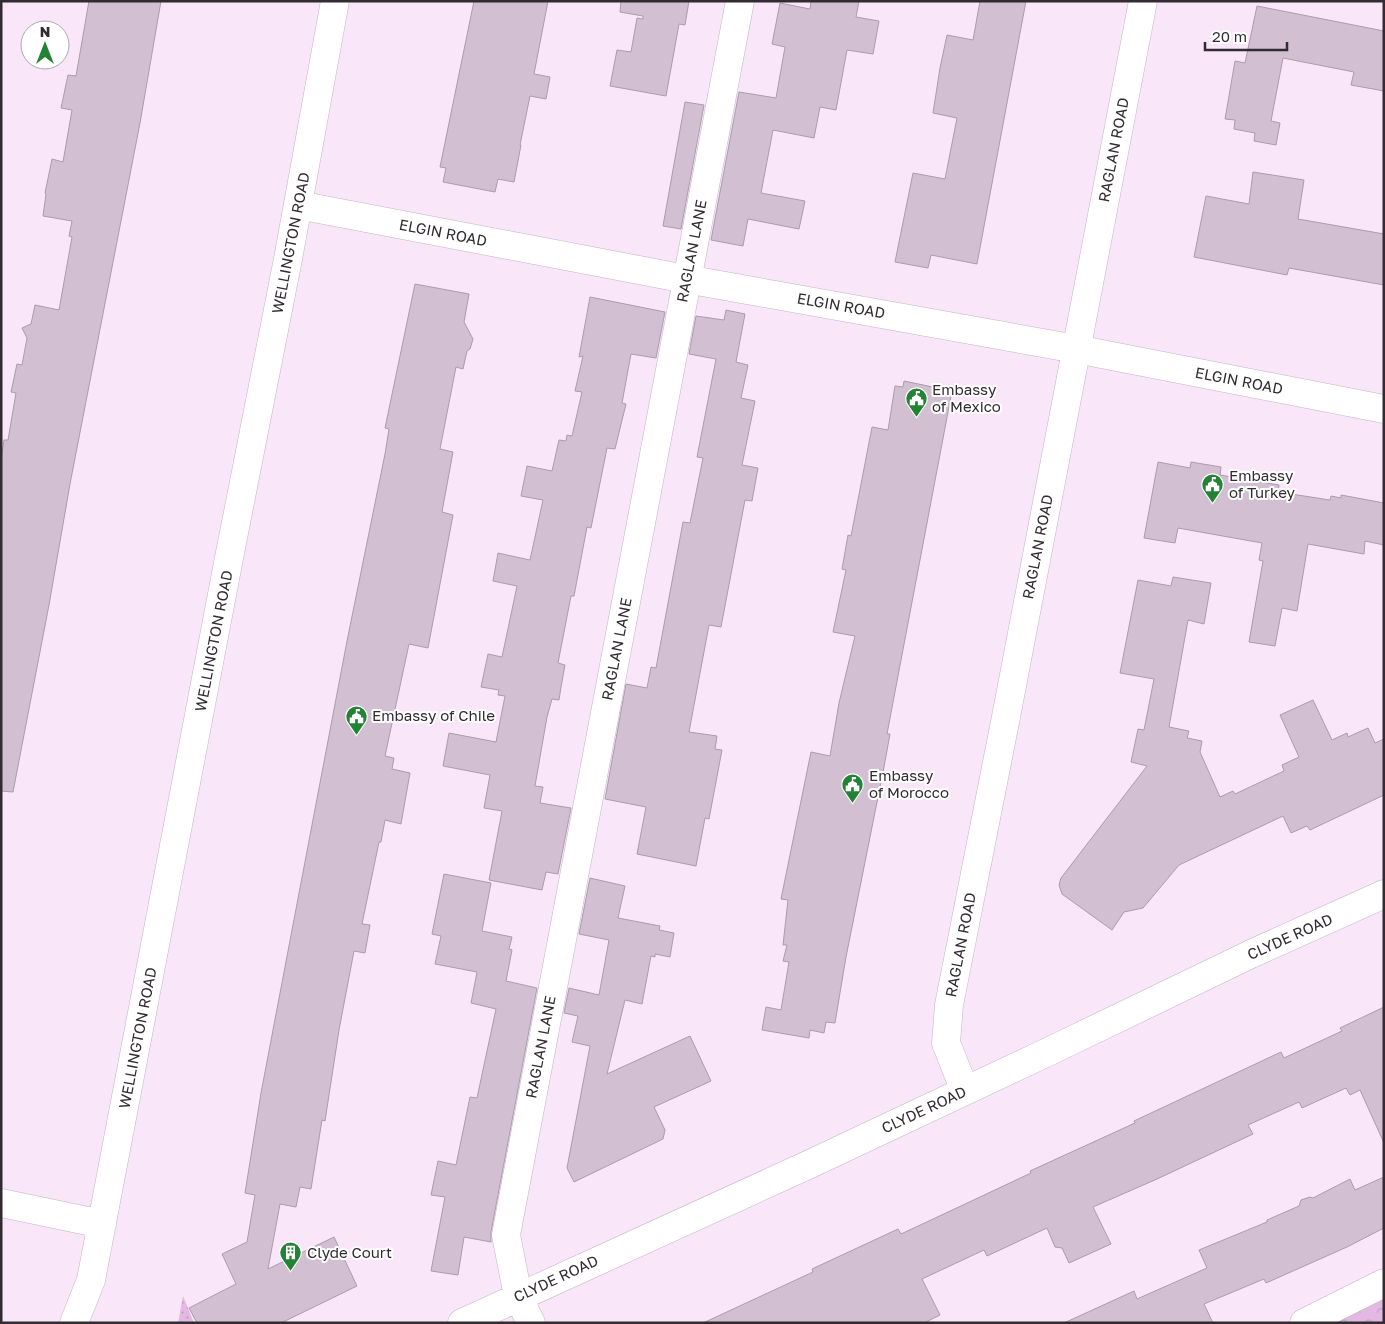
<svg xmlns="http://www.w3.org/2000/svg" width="1385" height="1324" viewBox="0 0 1385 1324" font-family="'Golos Text',sans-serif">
  <defs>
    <pattern id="grass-dots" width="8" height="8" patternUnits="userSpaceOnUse" patternTransform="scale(1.25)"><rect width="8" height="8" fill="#e3b8e3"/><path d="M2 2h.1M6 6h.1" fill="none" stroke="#c39ec3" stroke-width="1.8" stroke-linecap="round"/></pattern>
    <pattern id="park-crowns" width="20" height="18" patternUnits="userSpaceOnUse" patternTransform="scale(1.25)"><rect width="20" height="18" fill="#e3b8e3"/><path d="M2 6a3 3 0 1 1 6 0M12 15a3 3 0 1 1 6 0" fill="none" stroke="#c39ec3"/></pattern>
  </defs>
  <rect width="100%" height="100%" fill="#f9e7f9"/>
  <path fill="url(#grass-dots)" d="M183 1296 194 1323H178Z"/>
  <path fill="url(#park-crowns)" d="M1384 1297V1323H1330Z"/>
  <path fill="#d2c0d2" stroke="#ac9bac" d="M89 1H161L140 123 70 484 49 605 13 792 1 791V459L4 440H8L16 393 11 392 17 364 22 365 27 338 22 328 31 324 35 305 59 310 72 237 69 236 72 221 43 216 46 194 45 193 52 159 63 162 72 110 61 108 68 75 76 76Z
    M474 1H548L534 74 550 77 546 99 530 96 520 145H521L514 182 498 179 495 192 443 182 446 168 440 167Z
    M621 1H689L685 25 679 24 666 96 610 86 617 50 631 52 637 18 643 19V16L620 12Z
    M811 1H859L856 17 879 21 873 54 847 50 836 110 820 107 814 138 773 130 761 193 805 201 799 229 748 219 743 246 711 240 739 92 776 98 785 47 772 44 780 3 810 9Z
    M980 1H1026L977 264 931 255 928 268 895 262 913 173 945 179 957 118 933 113 940 68 947 35 973 40Z
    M1257 6 1384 31V91L1351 85 1354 72 1283 58 1271 121 1280 123 1276 145 1254 141 1255 133 1234 129 1235 120 1225 119 1229 96 1235 61 1245 63Z
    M685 102 704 105 681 229 663 226Z
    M1253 172 1304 180 1298 219 1384 234V285L1289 268 1287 275 1194 257 1206 196 1249 204Z
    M415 284 469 294 464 322 473 339 470 349 467 351 463 369 456 367 440 449 453 452 442 512 453 515 428 648 409 644 385 756 394 758 392 769 410 773 401 824 385 820 381 842H379L362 924 370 925 365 953 354 951 339 1030 325 1121 322 1120 311 1189 300 1187 296 1207 280 1204 268 1269 334 1237 357 1286 281 1323H197L189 1308 236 1284 222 1254 247 1242 255 1195 245 1193 261 1093 347 641 385 454 389 429 385 428Z
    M590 297 665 312 656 358 631 354 622 403 626 404 615 449 607 448 591 528 587 527 574 596H571L558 663 565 665 561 687 559 700 552 699 547 717 535 786 543 787 540 803 571 808 558 874 546 872 542 890 489 880 502 811 484 808 490 775 443 766 449 733 496 742 505 696 498 695 499 690 481 687 488 654 502 657 517 586 493 581 498 553 530 560 543 500 521 496 527 466 552 471 559 440 566 441 567 435 572 436 582 392 575 391 583 356 579 357Z
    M726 310 745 314 736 362 748 365 741 398 755 401 742 465 758 468 752 501 745 500 721 627 709 625 689 732 717 736 715 749 722 750 709 819 705 818 696 866 637 854 646 807 605 799 626 684 647 688 651 667 656 668 683 522 690 523 703 458 697 457 716 359 689 354 696 316 724 320Z
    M904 381 952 391 887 734H890L884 767 846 957 835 1023 826 1022 824 1033 810 1030 809 1038 762 1030 766 1007 781 1010 789 962 783 961 787 945H783L788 900 781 899 811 752 830 756 839 703 855 636 833 632 846 570 842 569 848 535 851 536 872 427 888 430 895 386 903 387Z
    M1158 462 1190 468 1191 462 1221 467 1220 475 1279 485 1278 492 1330 500 1331 496 1341 498V495L1384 503V545L1365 541 1364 554 1308 544 1297 611 1282 608 1275 646 1249 642 1263 561 1259 560 1262 543 1178 528 1175 543 1144 538Z
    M1173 577 1211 583 1204 624 1188 620 1169 727 1189 731 1187 738 1202 741 1200 752 1220 797 1233 791 1235 794 1284 771 1282 765 1299 757 1280 715 1313 700 1332 740 1347 733 1348 737 1368 728 1375 743 1384 739V795L1310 830 1307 826 1291 833 1283 816 1179 865 1143 908 1124 912 1112 930 1062 894 1059 885 1061 878 1147 766 1131 762 1138 729 1144 730 1154 679 1120 673 1138 580 1171 586Z
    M444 874 491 883 482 931 512 937 509 949 512 950 506 981 537 988 491 1232V1242L464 1237 458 1275 431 1271 445 1197 431 1195 438 1161 456 1165 470 1097 477 1098 496 1009 471 1003 477 972 435 964 441 936 432 934Z
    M590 878 625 886 618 918 660 926 659 930 674 933 670 957 655 954V957L651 956 642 1004 625 1000 607 1074 690 1036 711 1081 654 1107 665 1130 663 1139 574 1182 567 1168 590 1046 572 1042 578 1016 564 1013 569 988 599 995 609 940 579 934Z
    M1384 1007V1143L1360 1090 1350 1095 1346 1088 1302 1108 1299 1102 1248 1125 1253 1134 1157 1179 1093 1207 1111 1244 1069 1263 1062 1248 1055 1247 1047 1228 987 1256 984 1250 922 1279 940 1315 924 1323H703L813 1272 812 1269 898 1229 901 1234 963 1205 1031 1173 1030 1171 1135 1123 1134 1121 1281 1052 1284 1058 1342 1031 1340 1028Z
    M1384 1177V1228L1347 1247 1266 1283 1264 1279 1204 1304 1213 1323H1064L1134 1291 1137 1299 1207 1268 1199 1250 1267 1222V1220L1299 1206 1301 1200 1310 1197 1313 1198 1350 1179 1355 1190Z"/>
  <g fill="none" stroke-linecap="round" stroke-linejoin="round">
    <defs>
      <path id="street" d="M298 205 686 279 1076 349 1384 409
        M965 1091 946 1043 949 1005 1006 717 1143 1
        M1 1203 102 1224
        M74 1323 91 1280 229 558 288 259 335 1
        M462 1323 810 1164 1054 1049 1251 954 1384 894
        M531 1323 518 1296 506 1235 740 1
        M1304 1323 1384 1283"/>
    </defs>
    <use href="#street" stroke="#c3b2c3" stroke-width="29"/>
    <use href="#street" stroke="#fff" stroke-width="28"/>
  </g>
  <defs>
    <symbol id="civic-pin" viewBox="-11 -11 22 30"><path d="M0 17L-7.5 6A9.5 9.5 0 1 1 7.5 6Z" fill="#238335" stroke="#fff"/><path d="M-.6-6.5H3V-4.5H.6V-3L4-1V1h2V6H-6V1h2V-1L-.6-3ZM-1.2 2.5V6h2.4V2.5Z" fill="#fff"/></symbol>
    <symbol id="building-pin" viewBox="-11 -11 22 30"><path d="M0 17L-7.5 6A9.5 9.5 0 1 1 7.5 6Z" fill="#238335" stroke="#fff"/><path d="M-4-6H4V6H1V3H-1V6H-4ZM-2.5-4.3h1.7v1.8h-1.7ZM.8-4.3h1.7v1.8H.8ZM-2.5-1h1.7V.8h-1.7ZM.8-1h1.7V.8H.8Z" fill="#fff"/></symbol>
  </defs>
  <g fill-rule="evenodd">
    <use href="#civic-pin" x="904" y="386" width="25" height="34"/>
    <use href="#civic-pin" x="1200" y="472" width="25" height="34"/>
    <use href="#civic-pin" x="344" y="704" width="25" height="34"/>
    <use href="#civic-pin" x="840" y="772" width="25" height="34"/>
    <use href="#building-pin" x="278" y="1240" width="25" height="34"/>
  </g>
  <g text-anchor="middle" stroke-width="4" stroke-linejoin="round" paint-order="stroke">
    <g font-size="15" fill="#322b32" stroke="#fff">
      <text transform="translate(1114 150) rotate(-79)" y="5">RAGLAN ROAD</text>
      <text transform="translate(443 233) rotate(11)" y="5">ELGIN ROAD</text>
      <text transform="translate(291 243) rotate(-79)" y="5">WELLINGTON ROAD</text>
      <text transform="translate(692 251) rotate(-79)" y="5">RAGLAN LANE</text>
      <text transform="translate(841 306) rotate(10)" y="5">ELGIN ROAD</text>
      <text transform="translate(1239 381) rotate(11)" y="5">ELGIN ROAD</text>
      <text transform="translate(1038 547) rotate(-79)" y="5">RAGLAN ROAD</text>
      <text transform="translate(214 641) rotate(-79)" y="5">WELLINGTON ROAD</text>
      <text transform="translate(617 649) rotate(-79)" y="5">RAGLAN LANE</text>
      <text transform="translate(1290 937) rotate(-24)" y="5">CLYDE ROAD</text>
      <text transform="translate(961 945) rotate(-79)" y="5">RAGLAN ROAD</text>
      <text transform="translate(138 1038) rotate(-79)" y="5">WELLINGTON ROAD</text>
      <text transform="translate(541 1047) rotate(-79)" y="5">RAGLAN LANE</text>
      <text transform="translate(924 1110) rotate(-25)" y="5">CLYDE ROAD</text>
      <text transform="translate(556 1279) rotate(-25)" y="5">CLYDE ROAD</text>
    </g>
    <g font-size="15" fill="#322b32" stroke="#fff" text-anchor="start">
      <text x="932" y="395">Embassy<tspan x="932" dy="17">of Mexico</tspan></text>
      <text x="1229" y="481">Embassy<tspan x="1229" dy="17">of Turkey</tspan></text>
      <text x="372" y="721">Embassy of Chile</text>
      <text x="869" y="781">Embassy<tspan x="869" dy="17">of Morocco</tspan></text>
      <text x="307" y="1258">Clyde Court</text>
    </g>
  </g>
  <rect width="1385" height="1324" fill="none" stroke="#322b32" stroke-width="5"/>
  <g transform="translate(45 45)"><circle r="24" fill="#ffffff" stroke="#adaaad"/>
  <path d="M0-4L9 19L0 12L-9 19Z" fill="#238335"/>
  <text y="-8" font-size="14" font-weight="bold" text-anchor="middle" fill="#322b32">N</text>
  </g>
  <path d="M1205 42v8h82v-8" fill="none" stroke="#322b32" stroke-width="2.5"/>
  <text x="1212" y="42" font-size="15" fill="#322b32" stroke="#ffffff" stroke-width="4" paint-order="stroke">20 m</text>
</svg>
